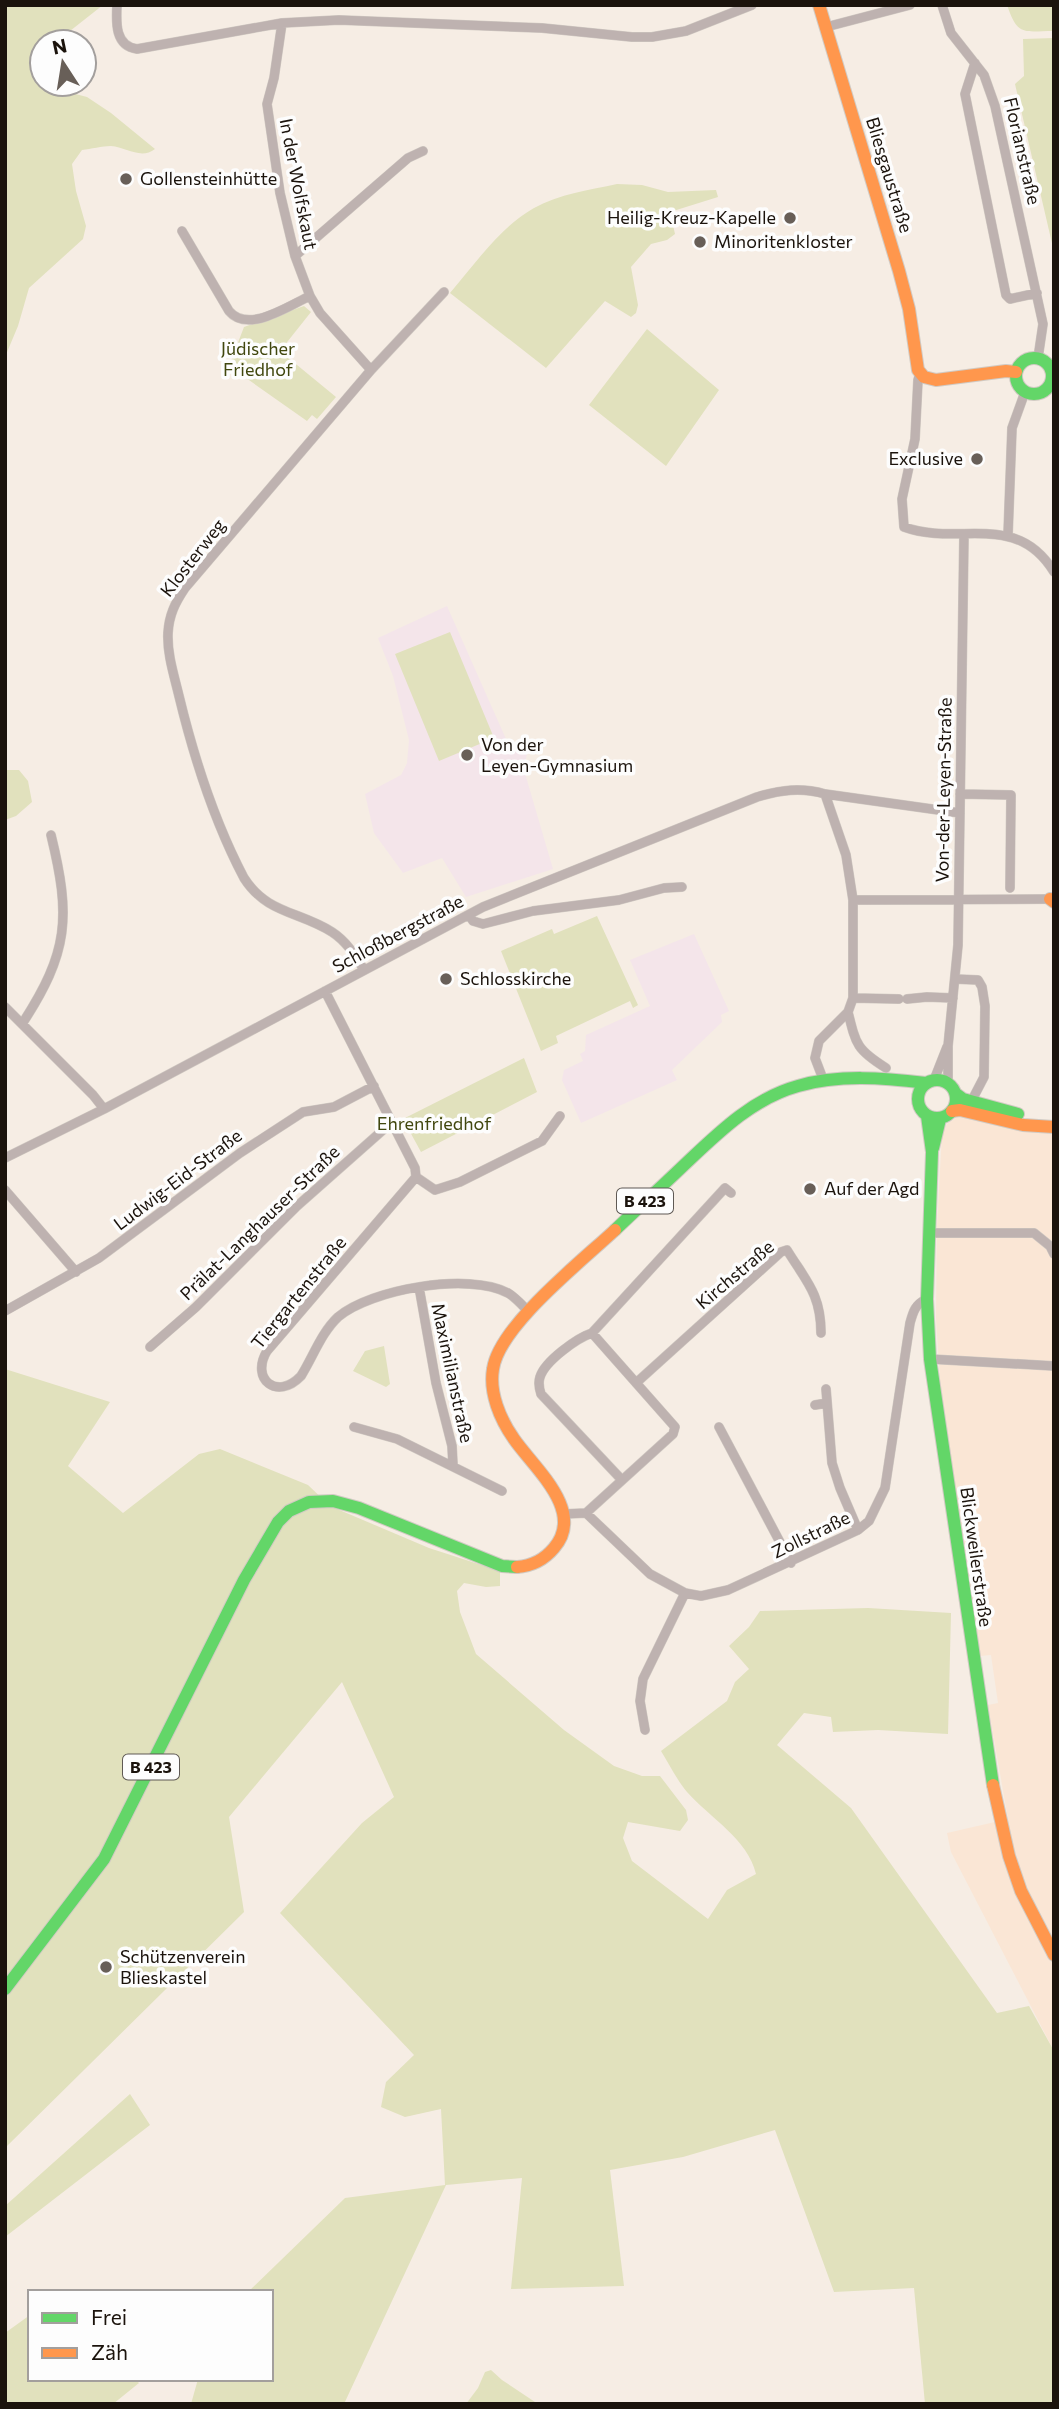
<svg xmlns="http://www.w3.org/2000/svg" width="1059" height="2409" viewBox="0 0 1059 2409" font-family="Commissioner,sans-serif">
  <rect width="100%" height="100%" fill="#f6ede4"/>
  <path fill="#fae6d5" d="M963 1117 1054 1131V2051L951 1852 947 1833 1008 1819 988 1705 998 1703 991 1655 980 1656 940 1381 936 1318 937 1227 942 1133 947 1124 956 1118Z"/>
  <path fill="#f4e5ea" d="M447 606 506 739 528 747 524 770 553 869 466 897 442 858 403 873 374 833 365 794 401 775 407 763 409 740 393 676 378 638Z
    M694 934 729 1011 721 1015 722 1022 672 1070 677 1080 581 1123 562 1080 564 1070 583 1061 580 1054 585 1051 586 1035 650 1006 630 960Z"/>
  <path fill="#e1e1bd" d="M5 5H103L56 42H42V57L33 67 41 85 87 97 111 113 155 149C141 160 126 147 111 146 102 146 91 149 82 150L72 164 76 191 86 226 83 239 29 288 18 326 5 357Z
    M1007 5H1054V31C1023 31 1018 37 1007 5Z
    M1054 38V252L1015 84 1024 76 1023 39Z
    M617 184 642 185 668 192 716 190 718 197 670 212 675 234 667 240 651 244 631 267 638 305 636 313 631 317 605 301 546 368 450 293C475 264 500 227 534 208 559 194 590 190 617 184Z
    M304 306 311 312 280 351 336 397 317 419 312 415 307 421 229 366 244 327Z
    M647 329 719 390 666 466 589 405Z
    M450 632 494 738 439 761 395 654Z
    M5 770H19L28 781 32 802 16 816 5 820Z
    M597 916 638 1005 633 1008 630 1001 556 1036 558 1043 541 1051 501 951 552 929 554 934Z
    M524 1058 537 1092 421 1152 403 1119Z
    M384 1346 390 1384 386 1387 353 1371 365 1351Z
    M5 1369 110 1402 68 1466 123 1513 199 1454 220 1449 308 1485 330 1506 429 1548 500 1571V1586L486 1587 464 1583 457 1591 460 1612 476 1654 564 1730 614 1766 642 1776H660L686 1810 688 1820 680 1831 628 1822 623 1838 632 1861 708 1919 727 1890 756 1874C748 1839 710 1818 687 1792 677 1780 669 1764 661 1751L727 1701 735 1682 749 1669 729 1646 749 1627 760 1611 868 1608 951 1613 948 1734 878 1730 833 1732 831 1717 804 1713 777 1745 851 1808 997 2013 1029 2006 1054 2051V2404H925L914 2288 834 2292 775 2130 683 2157 610 2170 624 2286 511 2289 522 2178 446 2185 344 2404H191L198 2379H271V2292H248L345 2198 445 2185 441 2109 405 2117 381 2107 386 2082 414 2055 280 1913 362 1823 394 1797 342 1682 229 1817 244 1912 5 2148Z
    M130 2094 150 2125 5 2237V2206Z
    M30 2315V2379H135L139 2383 113 2404H5V2333Z
    M491 2370 502 2380 538 2404H466L478 2388 485 2372Z"/>
  <g fill="none" stroke-linecap="round" stroke-linejoin="round">
    <defs>
      <path id="street" d="M117 5C116 23 115 46 137 49L282 23 339 20 542 28 632 37H652L686 31 752 5
        M942 5 951 33 984 75 995 106 1043 324 1038 358
        M282 23 274 78 267 104 280 193 295 256 310 296 320 313 371 370
        M826 27 910 5
        M975 63 965 94 1006 295 1010 299 1037 293
        M182 231 229 311C248 334 288 306 310 296
        M295 256 408 158 423 151
        M920 373 918 380 915 439 902 499 904 527C959 547 1016 510 1054 572
        M1008 535 1012 428 1025 392
        M960 794 1011 795 1010 888
        M853 900 1054 899
        M469 915 473 921 483 924 533 911 619 900 664 888 682 887
        M364 970C355 955 346 941 332 932 299 911 267 914 244 878 214 821 194 758 179 696 174 675 167 654 168 633 169 615 175 603 185 588L371 370 444 292
        M955 979 978 980 982 987 985 1006 984 1077 971 1102
        M325 991 415 1168 416 1177 267 1351C250 1379 277 1401 301 1376 313 1357 321 1333 338 1317 371 1289 469 1272 508 1293 515 1297 522 1305 528 1311
        M853 998 899 999
        M907 999 927 997 953 998
        M5 1007 93 1095 104 1109
        M848 1012C856 1045 857 1050 886 1068
        M22 1024C69 952 71 917 51 835
        M823 1079 815 1058 819 1041 848 1012 853 998V900L846 855 825 794
        M934 1080 947 1047
        M948 1083V1046L958 945 964 534
        M5 1158 104 1109 483 907 757 797C780 790 801 787 825 794L960 813
        M416 1177 435 1190 460 1182 542 1141 560 1116
        M5 1190 76 1272
        M930 1233H1034L1050 1246 1054 1254
        M419 1287 436 1383 452 1446 453 1465
        M5 1311 99 1258 240 1153 303 1112 334 1107 374 1086
        M150 1347 196 1307 296 1207 392 1122
        M930 1359 1054 1366
        M636 1383 781 1252 787 1250C806 1281 821 1294 821 1333
        M826 1389 832 1463 840 1488 858 1530
        M815 1405 827 1403
        M354 1427 397 1439 502 1491
        M719 1427 791 1563
        M621 1479 541 1394C539 1388 538 1383 540 1377 545 1361 577 1338 592 1333L725 1188 731 1193
        M586 1513 673 1434 675 1427 592 1333
        M564 1514 586 1513 650 1574 685 1593 701 1596 728 1590 858 1530 869 1521 885 1488 910 1323C913 1312 915 1304 927 1299
        M645 1730 640 1701 643 1679 685 1593"/>
      <path id="fast" d="M1016 376a18 18 0 1 1 36 0a18 18 0 1 1-36 0Z
        M918 1099a19 19 0 1 1 38 0a19 19 0 1 1-38 0Z
        M955 1093 963 1099 1018 1114
        M927 1116 932 1152 927 1299 930 1359 993 1785
        M933 1148 940 1119
        M615 1230C637 1209 659 1189 681 1168 716 1135 751 1099 798 1086 840 1074 884 1078 926 1083
        M5 1989 104 1859 244 1580 278 1522 289 1511 309 1502 333 1501 359 1508 502 1566 517 1567"/>
      <path id="slow" d="M819 5 899 271 909 309 918 370 924 377 936 380 1006 371 1016 372
        M1050 899 1054 902
        M952 1111 960 1110 1023 1125 1054 1127
        M517 1567C532 1566 544 1560 554 1548 586 1511 534 1468 514 1439 500 1419 489 1393 493 1369 499 1326 582 1261 615 1230
        M993 1785 1009 1856 1021 1891 1054 1955"/>
    </defs>
    <use href="#street" stroke="#d1cac3" stroke-width="10"/>
    <use href="#fast" stroke="#d1cac3" stroke-width="14"/>
    <use href="#slow" stroke="#d1cac3" stroke-width="14"/>
    <use href="#street" stroke="#beb2b0" stroke-width="9"/>
    <use href="#fast" stroke="#63d668" stroke-width="12"/>
    <use href="#slow" stroke="#ff974d" stroke-width="12"/>
  </g>
  <g fill="#685f58" stroke="#fdfdfd" stroke-width="2.5">
    <circle cx="126" cy="179" r="7"/>
    <circle cx="790" cy="218" r="7"/>
    <circle cx="700" cy="242" r="7"/>
    <circle cx="977" cy="459" r="7"/>
    <circle cx="467" cy="755" r="7"/>
    <circle cx="446" cy="979" r="7"/>
    <circle cx="810" cy="1189" r="7"/>
    <circle cx="106" cy="1967" r="7"/>
  </g>
  <g text-anchor="middle" stroke-width="7" stroke-linejoin="round" paint-order="stroke">
    <g fill="#fdfdfd" stroke="#5f5954" stroke-width="2">
      <rect x="617" y="1188.5" width="56" height="25" rx="5"/>
      <rect x="123" y="1754.5" width="56" height="25" rx="5"/>
    </g>
    <g font-size="16" font-weight="bold" fill="#1b130c">
      <text x="645" y="1207">B 423</text>
      <text x="151" y="1773">B 423</text>
    </g>
    <g font-size="18" fill="#1b130c" stroke="#fdfdfd">
      <text transform="translate(1022 151) rotate(77)" y="6">Florianstraße</text>
      <text transform="translate(889 175) rotate(73)" y="6">Bliesgaustraße</text>
      <text transform="translate(298 184) rotate(79)" y="6">In der Wolfskaut</text>
      <text transform="translate(193 558) rotate(-52)" y="6">Klosterweg</text>
      <text transform="translate(944 790) rotate(-89)" y="6">Von-der-Leyen-Straße</text>
      <text transform="translate(398 934) rotate(-28)" y="6">Schloßbergstraße</text>
      <text transform="translate(178 1180) rotate(-37)" y="6">Ludwig-Eid-Straße</text>
      <text transform="translate(260 1223) rotate(-44)" y="6">Prälat-Langhauser-Straße</text>
      <text transform="translate(735 1275) rotate(-40)" y="6">Kirchstraße</text>
      <text transform="translate(299 1293) rotate(-51)" y="6">Tiergartenstraße</text>
      <text transform="translate(452 1373) rotate(78)" y="6">Maximilianstraße</text>
      <text transform="translate(811 1535) rotate(-26)" y="6">Zollstraße</text>
      <text transform="translate(976 1557) rotate(82)" y="6">Blickweilerstraße</text>
    </g>
    <g font-size="18" fill="#1b130c" stroke="#fdfdfd" text-anchor="start">
      <text x="140" y="185">Gollensteinhütte</text>
      <text x="776" y="224" text-anchor="end">Heilig-Kreuz-Kapelle</text>
      <text x="714" y="248">Minoritenkloster</text>
      <text x="963" y="465" text-anchor="end">Exclusive</text>
      <text x="481" y="751">Von der<tspan x="481" dy="21">Leyen-Gymnasium</tspan></text>
      <text x="460" y="985">Schlosskirche</text>
      <text x="824" y="1195">Auf der Agd</text>
      <text x="120" y="1963">Schützenverein<tspan x="120" dy="21">Blieskastel</tspan></text>
    </g>
    <g font-size="18" fill="#41470e" stroke="#fdfdfd">
      <text x="258" y="355">Jüdischer<tspan x="258" dy="21">Friedhof</tspan></text>
      <text x="434" y="1130">Ehrenfriedhof</text>
    </g>
  </g>
  <rect width="1059" height="2409" fill="none" stroke="#1b130c" stroke-width="14"/>
  <rect x="28" y="2290" width="245" height="91" fill="#fdfdfd" stroke="#a39f9d" stroke-width="2"/>
  <rect x="42" y="2313" width="35" height="10" fill="#63d668" stroke="#a39f9d" stroke-width="2"/>
  <text x="91" y="2325" font-size="21" fill="#1b130c">Frei</text>
  <rect x="42" y="2348" width="35" height="10" fill="#ff974d" stroke="#a39f9d" stroke-width="2"/>
  <text x="91" y="2360" font-size="21" fill="#1b130c">Zäh</text>
  <g transform="translate(63 63) rotate(348)"><circle r="33" fill="#fdfdfd" stroke="#a39f9d" stroke-width="2"/>
  <path d="M0-5L12 26L0 18L-12 26Z" fill="#685f58"/>
  <text y="-10" font-size="19" font-weight="bold" text-anchor="middle" fill="#1b130c">N</text>
  </g>
</svg>
